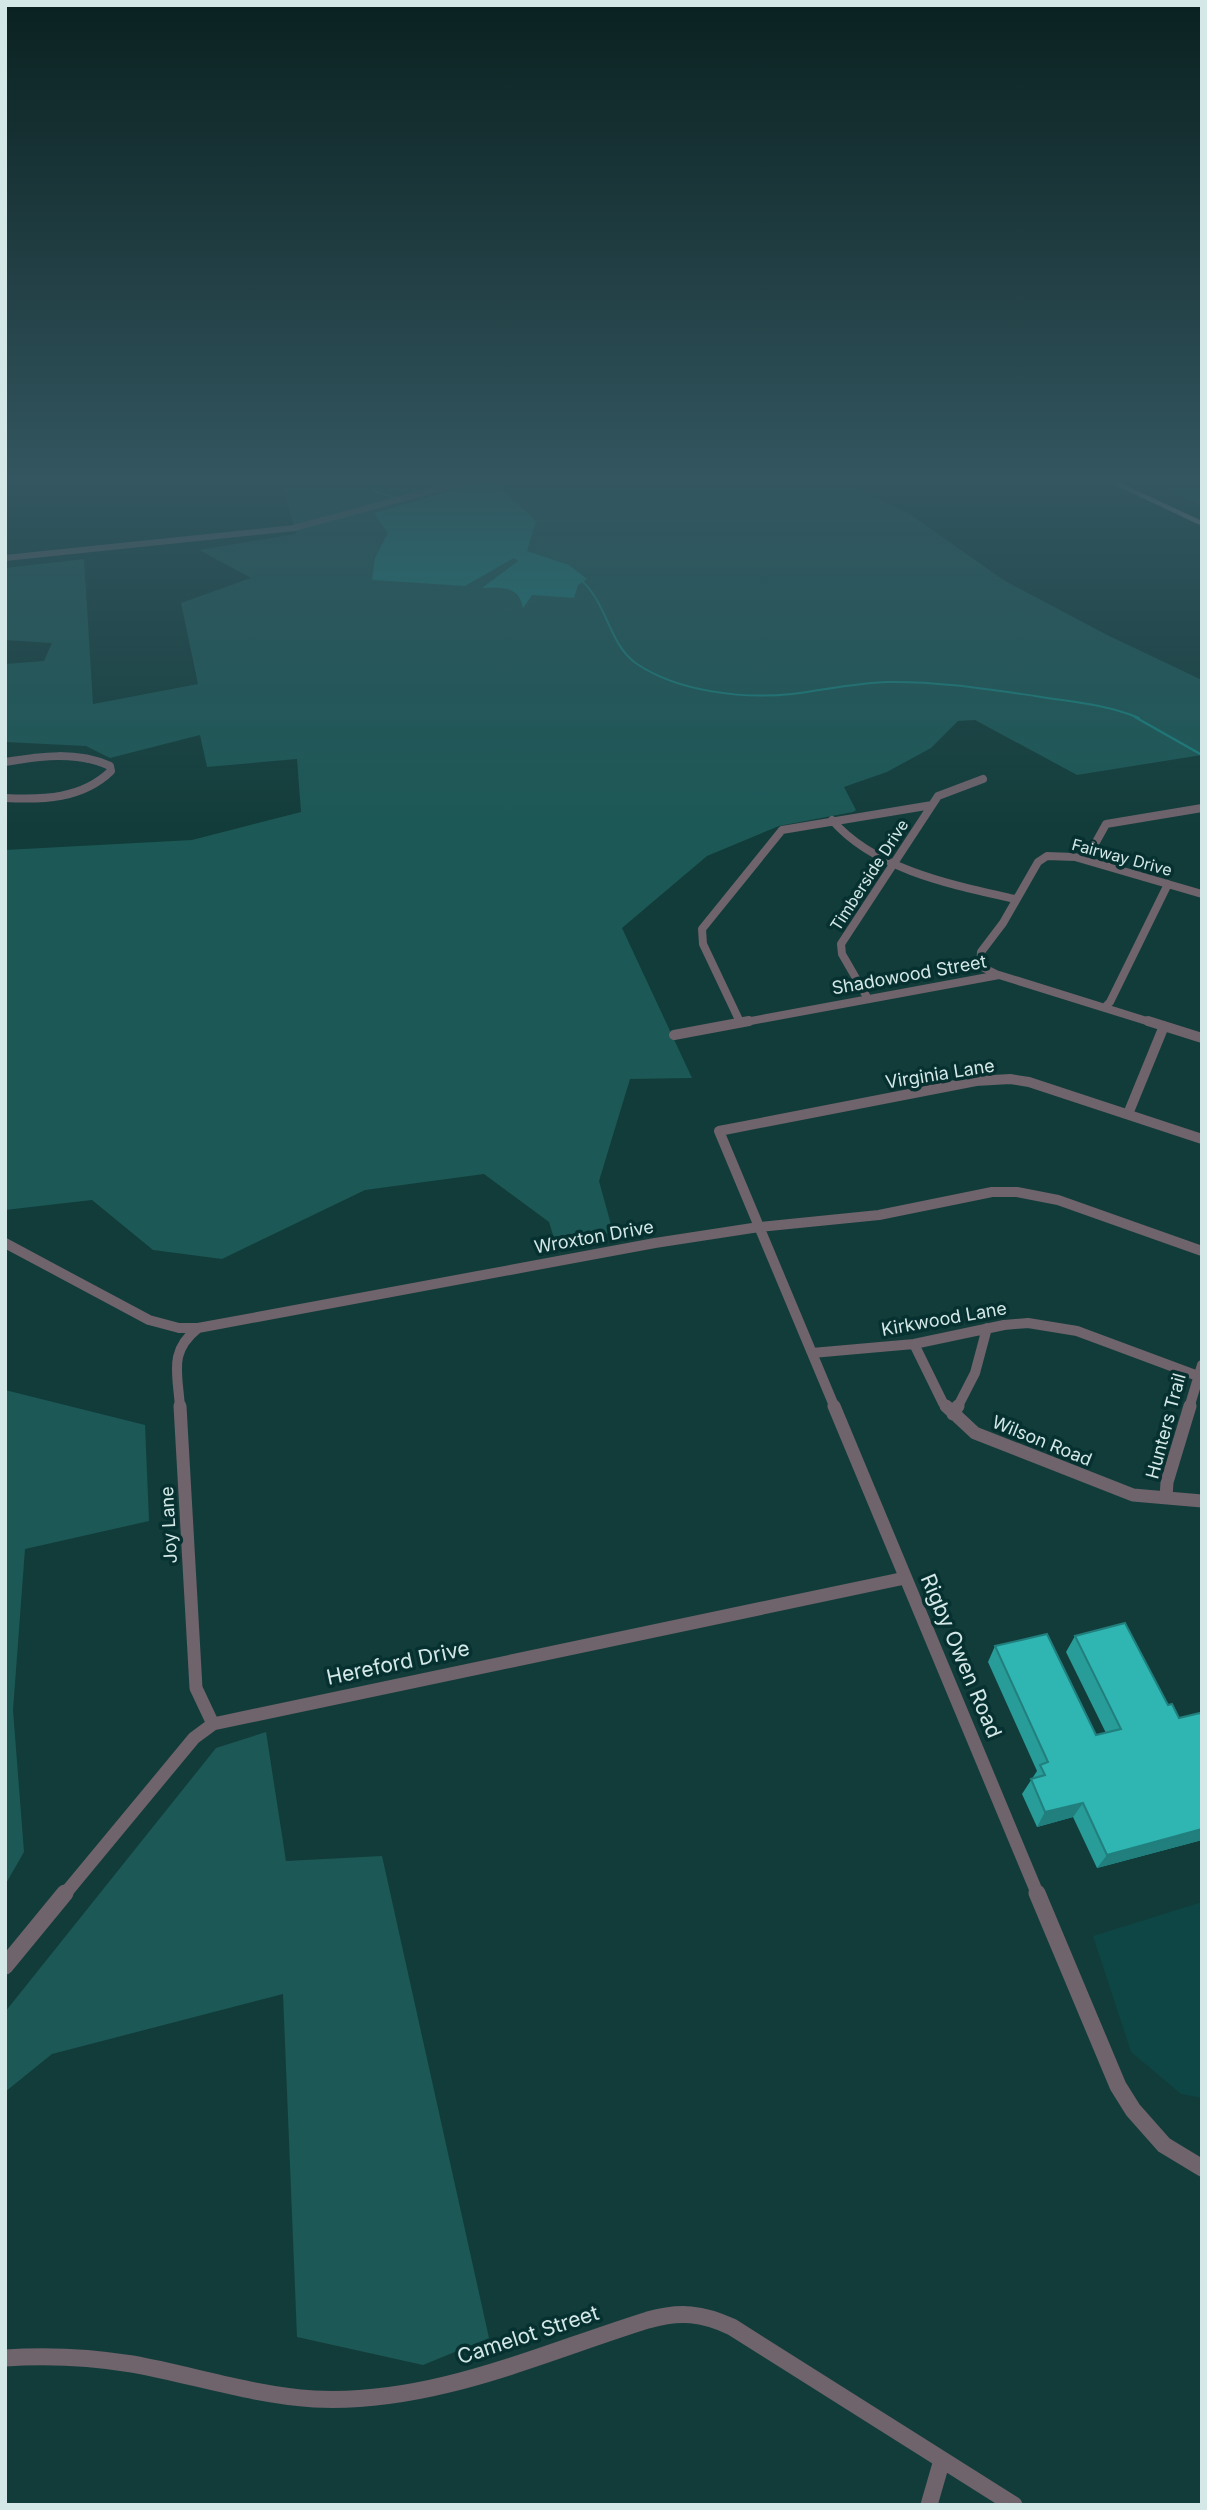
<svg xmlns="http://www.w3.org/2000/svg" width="1207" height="2510" viewBox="0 0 1207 2510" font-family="Inter,sans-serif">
  <rect width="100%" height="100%" fill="#123c3a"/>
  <path fill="#0d4644" d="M1202 1902V2098L1181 2094 1131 2052 1093 1936Z"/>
  <path fill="#1c5856" d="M280 477H910L860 490 911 515 1005 581 1107 635 1202 680V755L1077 775 975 720 958 721 931 748 887 772 844 787 856 810 853 812 779 826 707 856 622 928 692 1078 630 1079 599 1181 613 1232 557 1248 549 1222 484 1174 365 1190 222 1259 153 1250 92 1200 5 1210V850L192 840 301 812 297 759 207 767 200 735 110 758 86 746 5 742V664L44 661 52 643 5 640V568L84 559 93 704 198 684 181 603 251 578 199 550 296 534Z
    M1136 477H1202V505Z
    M5 1390 145 1425 149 1521 25 1549 13 1710 24 1852 5 1885Z
    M266 1732 286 1861 382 1856 489 2338 423 2365 297 2337 283 1994 52 2054 5 2092V2012L216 1748Z"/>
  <path fill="#19827f" d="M491 479 536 521 527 551 569 565 587 579 578 585 574 598 532 595 523 608C519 585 501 588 482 588L518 561 514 558 465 586 372 580 375 558 388 533 374 513Z"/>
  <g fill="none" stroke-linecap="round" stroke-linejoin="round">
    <path stroke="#19827f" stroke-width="2" d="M367 477C369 495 383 492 396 499
      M582 581C608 605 609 645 637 664 679 692 743 699 792 694 824 690 855 683 887 682 936 681 986 689 1035 696 1071 702 1105 704 1139 718"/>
    <path stroke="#19827f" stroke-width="2.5" d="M1135 717 1202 755"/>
    <path stroke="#6f636c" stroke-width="6" d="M5 558 294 528 483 477"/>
    <path stroke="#6f636c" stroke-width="8" d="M5 762C40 756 77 751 110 766L111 771C82 799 43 800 5 798
      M832 820C875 870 953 885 1015 899
      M1086 860 1106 824 1202 808
      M998 975 980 966 981 952 1003 923 1038 862 1047 856 1075 857 1202 894
      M868 999 842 954 841 944 938 796 983 779
      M1105 1007 1110 1002 1168 884
      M740 1022 703 944 702 929 782 830 932 805
      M740 1023 999 975 1153 1023"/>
    <path stroke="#6f636c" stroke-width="10" d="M1148 1021 1202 1038
      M674 1035 749 1021
      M1128 1114 1164 1026
      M5 1243 149 1320 179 1328H198L655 1243 759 1227 879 1215 992 1192H1017L1058 1200 1202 1251
      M914 1344 943 1403 948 1408
      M812 1353 914 1344 1004 1325 1028 1323 1077 1331 1198 1376
      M180 1408C178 1373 168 1352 198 1328
      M835 1408 719 1131 976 1081 1010 1079 1029 1082 1202 1139
      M957 1408 975 1373 987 1328
      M1189 1408 1202 1365"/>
    <path stroke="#6f636c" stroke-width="13" d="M180 1406 196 1688 213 1724
      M834 1406 1038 1895
      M946 1406 975 1433 1133 1495 1202 1501
      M953 1414 958 1406
      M1166 1498 1167 1482 1190 1406
      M64 1895 194 1738 213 1724 905 1578"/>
    <path stroke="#6f636c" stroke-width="17" d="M1037 1893 1118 2086 1133 2110 1164 2145 1202 2168
      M5 1966 65 1893
      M5 2358C48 2355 89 2357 132 2364 193 2375 252 2395 314 2399 431 2405 539 2354 648 2320 680 2311 702 2313 732 2327L1014 2505
      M929 2505 942 2460"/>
    <path fill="#a891a3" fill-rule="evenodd" d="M1098 477H1108L1202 521V526Z"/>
  </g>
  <path fill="#289c99" d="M1075 1636 1168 1705 1179 1718 1202 1716V1840L1097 1868 1073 1817 1037 1827 1022 1794 1037 1771 988 1662 995 1646 1096 1735 1106 1733 1066 1652Z"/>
  <path fill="#217f7d" d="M1083 1803 1073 1817 1037 1827 1045 1812Z
    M1202 1829V1840L1097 1868 1107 1855Z"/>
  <path fill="#2fb5b2" stroke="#217f7d" stroke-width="2" d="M1125 1623 1168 1705 1172 1704 1179 1718 1200 1713 1202 1716V1829L1107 1855 1083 1803 1045 1812 1031 1779 1045 1775 1040 1765 1048 1762 995 1646 1047 1634 1096 1735 1121 1729 1075 1636Z"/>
  <linearGradient id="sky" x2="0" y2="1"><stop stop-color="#0a2120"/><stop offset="0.58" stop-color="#335660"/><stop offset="1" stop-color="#335660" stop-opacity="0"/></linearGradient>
  <rect width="1207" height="828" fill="url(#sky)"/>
  <g text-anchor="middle" stroke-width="7" stroke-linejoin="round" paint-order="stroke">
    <g font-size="16" fill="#d3e8e7" stroke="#063130">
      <text transform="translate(1122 857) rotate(15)" y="6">Fairway Drive</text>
      <text transform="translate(869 875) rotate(-57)" y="6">Timberside Drive</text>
    </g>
    <g font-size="18" fill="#d3e8e7" stroke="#063130">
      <text transform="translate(909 975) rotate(-10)" y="6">Shadowood Street</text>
      <text transform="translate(940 1074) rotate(-9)" y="6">Virginia Lane</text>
      <text transform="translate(594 1237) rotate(-10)" y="6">Wroxton Drive</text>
      <text transform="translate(944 1319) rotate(-10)" y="6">Kirkwood Lane</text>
      <text transform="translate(1166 1426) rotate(-75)" y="6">Hunters Trail</text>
      <text transform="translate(1042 1441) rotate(22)" y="6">Wilson Road</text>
      <text transform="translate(169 1525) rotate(-93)" y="6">Joy Lane</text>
    </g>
    <g font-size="21" fill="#d3e8e7" stroke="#063130">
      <text transform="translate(961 1656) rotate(67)" y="7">Rigby Owen Road</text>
      <text transform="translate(398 1663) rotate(-12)" y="7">Hereford Drive</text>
      <text transform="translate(528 2335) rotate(-18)" y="7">Camelot Street</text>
    </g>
  </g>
  <rect width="1207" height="2510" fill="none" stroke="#d3e8e7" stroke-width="14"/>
</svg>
